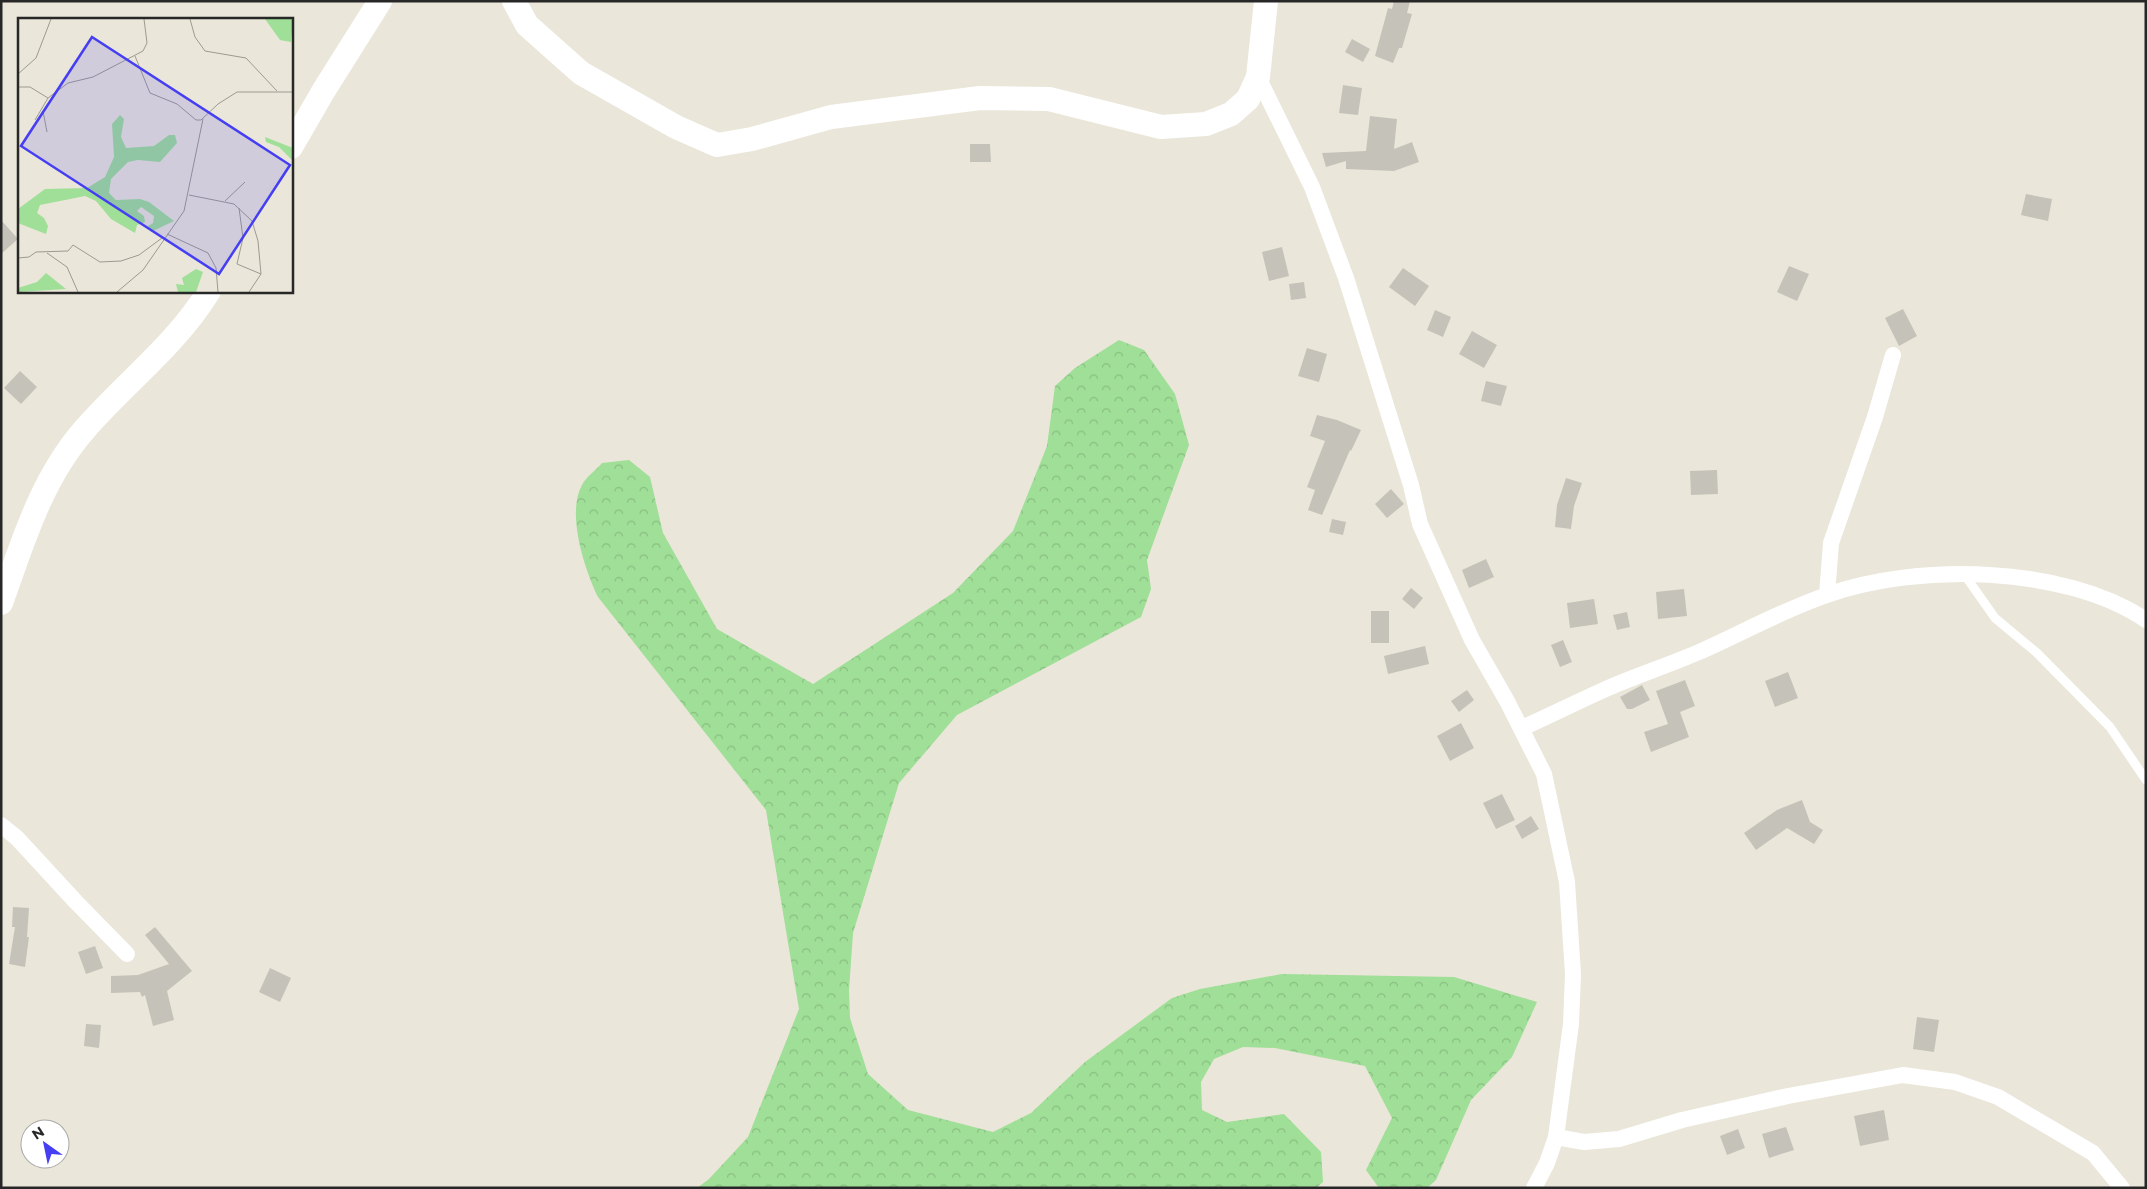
<svg xmlns="http://www.w3.org/2000/svg" width="2147" height="1189" viewBox="0 0 2147 1189" font-family="Montserrat,sans-serif">
  <defs>
    <pattern id="forest-crowns" width="20" height="18" patternUnits="userSpaceOnUse" patternTransform="scale(1.25)"><rect width="20" height="18" fill="#9fdf97"/><path d="M2 6a3 3 0 1 1 6 0M12 15a3 3 0 1 1 6 0" fill="none" stroke="#89bf82"/></pattern>
  </defs>
  <rect width="100%" height="100%" fill="#eae6d9"/>
  <path fill="url(#forest-crowns)" d="M1119 340 1144 350 1175 394 1189 445 1147 560 1151 589 1141 617 957 715 899 783 853 933 849 990 850 1018 868 1074 908 1110 993 1132 1031 1113 1085 1062 1172 998 1200 989 1282 974 1454 977 1537 1002 1512 1057 1471 1100 1436 1180 1427 1188H1379L1366 1170 1392 1118 1365 1066 1275 1048 1243 1047 1214 1059 1201 1082 1202 1110 1227 1122 1284 1114 1321 1152 1323 1182 1316 1188H697L709 1179 748 1137 799 1009 766 810 598 597C585 570 566 514 582 485 586 477 596 470 602 463L629 460 650 477 663 533 717 629 813 684 953 593 1013 531 1047 446 1055 386 1075 368Z"/>
  <path fill="#c5c3b9" d="M1394 1H1410L1407 13 1412 14 1402 48H1399L1393 63 1375 56 1388 8 1392 9Z
    M1352 39 1370 49 1363 62 1345 52Z
    M1343 85 1362 88 1358 115 1339 113Z
    M1370 116 1397 119 1394 149 1412 142 1419 162 1394 171 1346 169V161L1326 167 1322 153 1366 151Z
    M970 144H990L991 162H970Z
    M2026 194 2052 199 2048 221 2021 215Z
    M1 220 18 239 1 254Z
    M1282 247 1289 276 1269 281 1262 252Z
    M1789 266 1809 274 1797 301 1777 292Z
    M1403 268 1429 286 1415 306 1389 287Z
    M1304 282 1306 298 1291 300 1289 284Z
    M1903 309 1917 336 1899 346 1885 318Z
    M1435 310 1451 317 1443 337 1427 330Z
    M1472 331 1497 345 1484 368 1459 354Z
    M1307 348 1327 354 1319 382 1298 376Z
    M20 371 37 387 21 404 4 388Z
    M1486 381 1507 386 1501 406 1481 401Z
    M1317 415 1337 420 1361 430 1351 451 1350 450 1322 515 1308 510 1315 490 1307 487 1325 441 1310 436Z
    M1717 470 1718 494 1691 495 1690 471Z
    M1566 478 1582 483 1574 506 1571 529 1555 527 1557 505Z
    M1391 489 1404 504 1387 518 1375 504Z
    M1332 519 1346 522 1343 535 1329 532Z
    M1486 559 1494 577 1469 588 1462 570Z
    M1411 588 1423 598 1414 609 1402 599Z
    M1684 589 1687 616 1658 619 1656 592Z
    M1594 599 1598 624 1570 628 1567 603Z
    M1371 611H1389V643H1371Z
    M1627 612 1630 627 1617 630 1613 615Z
    M1563 640 1572 662 1560 667 1551 645Z
    M1425 646 1429 664 1388 674 1384 656Z
    M1788 672 1798 698 1775 707 1765 681Z
    M1685 680 1695 706 1680 712 1689 737 1651 752 1644 732 1668 724 1656 691Z
    M1642 685 1650 700 1632 709H1627L1620 697Z
    M1467 690 1474 700 1459 712 1451 701Z
    M1461 723 1474 748 1450 761 1437 736Z
    M1502 794 1515 820 1496 829 1483 803Z
    M1802 800 1810 822 1823 830 1814 844 1787 828 1756 850 1744 833 1777 810Z
    M1531 816 1539 829 1522 839 1515 826Z
    M13 907 29 908 27 937H29L25 967 9 964 15 927H12Z
    M155 927 192 971 167 991 174 1020 153 1026 145 995 142 997 140 992 111 993V976L138 975 169 964 145 935Z
    M95 946 103 968 86 974 78 952Z
    M270 968 291 978 280 1002 259 992Z
    M1917 1017 1939 1020 1934 1052 1913 1049Z
    M86 1024 101 1025 99 1048 84 1046Z
    M1884 1110 1889 1140 1860 1146 1854 1116Z
    M1786 1127 1794 1150 1769 1158 1762 1134Z
    M1738 1129 1745 1148 1727 1155 1720 1136Z"/>
  <g fill="none" stroke-linecap="round" stroke-linejoin="round">
    <path stroke="#fff" stroke-width="9" d="M1964 574 1995 618 2037 653 2110 727 2146 780"/>
    <path stroke="#fff" stroke-width="16" d="M1258 77 1312 187 1346 278 1411 485 1420 524 1472 640 1507 701 1544 774 1567 882 1573 974 1571 1024 1556 1137 1547 1163 1534 1188
      M1827 595 1831 543 1875 417 1893 355
      M1522 728C1551 715 1579 701 1608 688 1638 675 1669 665 1699 652 1742 633 1783 610 1827 595 1917 563 2064 565 2146 620
      M1 825 17 838 76 902 127 954
      M1556 1137 1584 1142 1619 1139 1682 1120 1788 1096 1903 1075 1955 1082 1998 1097 2093 1153 2122 1188"/>
    <path stroke="#fff" stroke-width="24" d="M514 1 527 25 581 73 676 127 717 145 752 139 831 117 980 98 1049 99 1161 127 1206 124 1231 114 1248 99 1258 77 1266 1
      M291 147 324 90 380 1
      M1 603C23 542 41 479 85 429 125 383 176 345 209 291"/>
  </g>
  <g transform="translate(18 18)">
    <rect width="275" height="275" fill="#eae6d9"/>
    <path d="M247 1H275L273 24 262 22ZM102 97 106 101 103 119 108 130 136 128 151 117H157L159 125 142 144 120 142 110 144 93 161 91 175 98 182 122 181 131 184 156 203 133 214 130 208 135 205 136 198 123 189 119 193 126 198 127 204 119 207 117 215 93 201 78 183 67 178 22 187 19 195 26 200 30 208 28 216 0 205V191L27 171 69 170 87 159 96 139 94 106ZM247 119 275 130V143L261 129 248 124ZM178 251 185 254 178 274H160L158 266 166 267 164 260ZM28 255 48 271 0 274V270L19 264Z" fill="#9fdf97"/>
    <path fill="none" stroke="#9c9a92" stroke-width="1" d="M172 1 177 19 187 33 228 40 259 73M117 38 132 75 159 86 178 102H183L200 86 219 74H275M0 56 18 40 33 1M0 69H12L30 80M25 93 29 114M17 102 30 80 50 65 75 59 125 33 129 25 126 1M171 177 216 186 234 203 240 223 243 256 231 274M207 183 227 164M221 190 225 220 219 246 243 256M149 216 190 235 198 250 200 274M29 235 49 249 60 274M0 240 11 239 18 234 50 233 55 227 82 244 103 243 121 237 144 220M99 274 125 252 166 193 185 101"/>
    <path fill="#453ef2" fill-opacity="0.15" stroke="#453ef2" stroke-width="2.5" d="M74 19 272 147 201 256 3 128Z"/>
    <rect width="275" height="275" fill="none" stroke="#272727" stroke-width="2.5"/>
  </g>
  <rect width="2147" height="1189" fill="none" stroke="#272727" stroke-width="5"/>
  <g transform="translate(45 1144) rotate(327)"><circle r="24" fill="#ffffff" stroke="#a9a9a9"/>
  <path d="M0-4L9 19L0 12L-9 19Z" fill="#453ef2"/>
  <text y="-8" font-size="14" font-weight="bold" text-anchor="middle" fill="#272727">N</text>
  </g>
</svg>
